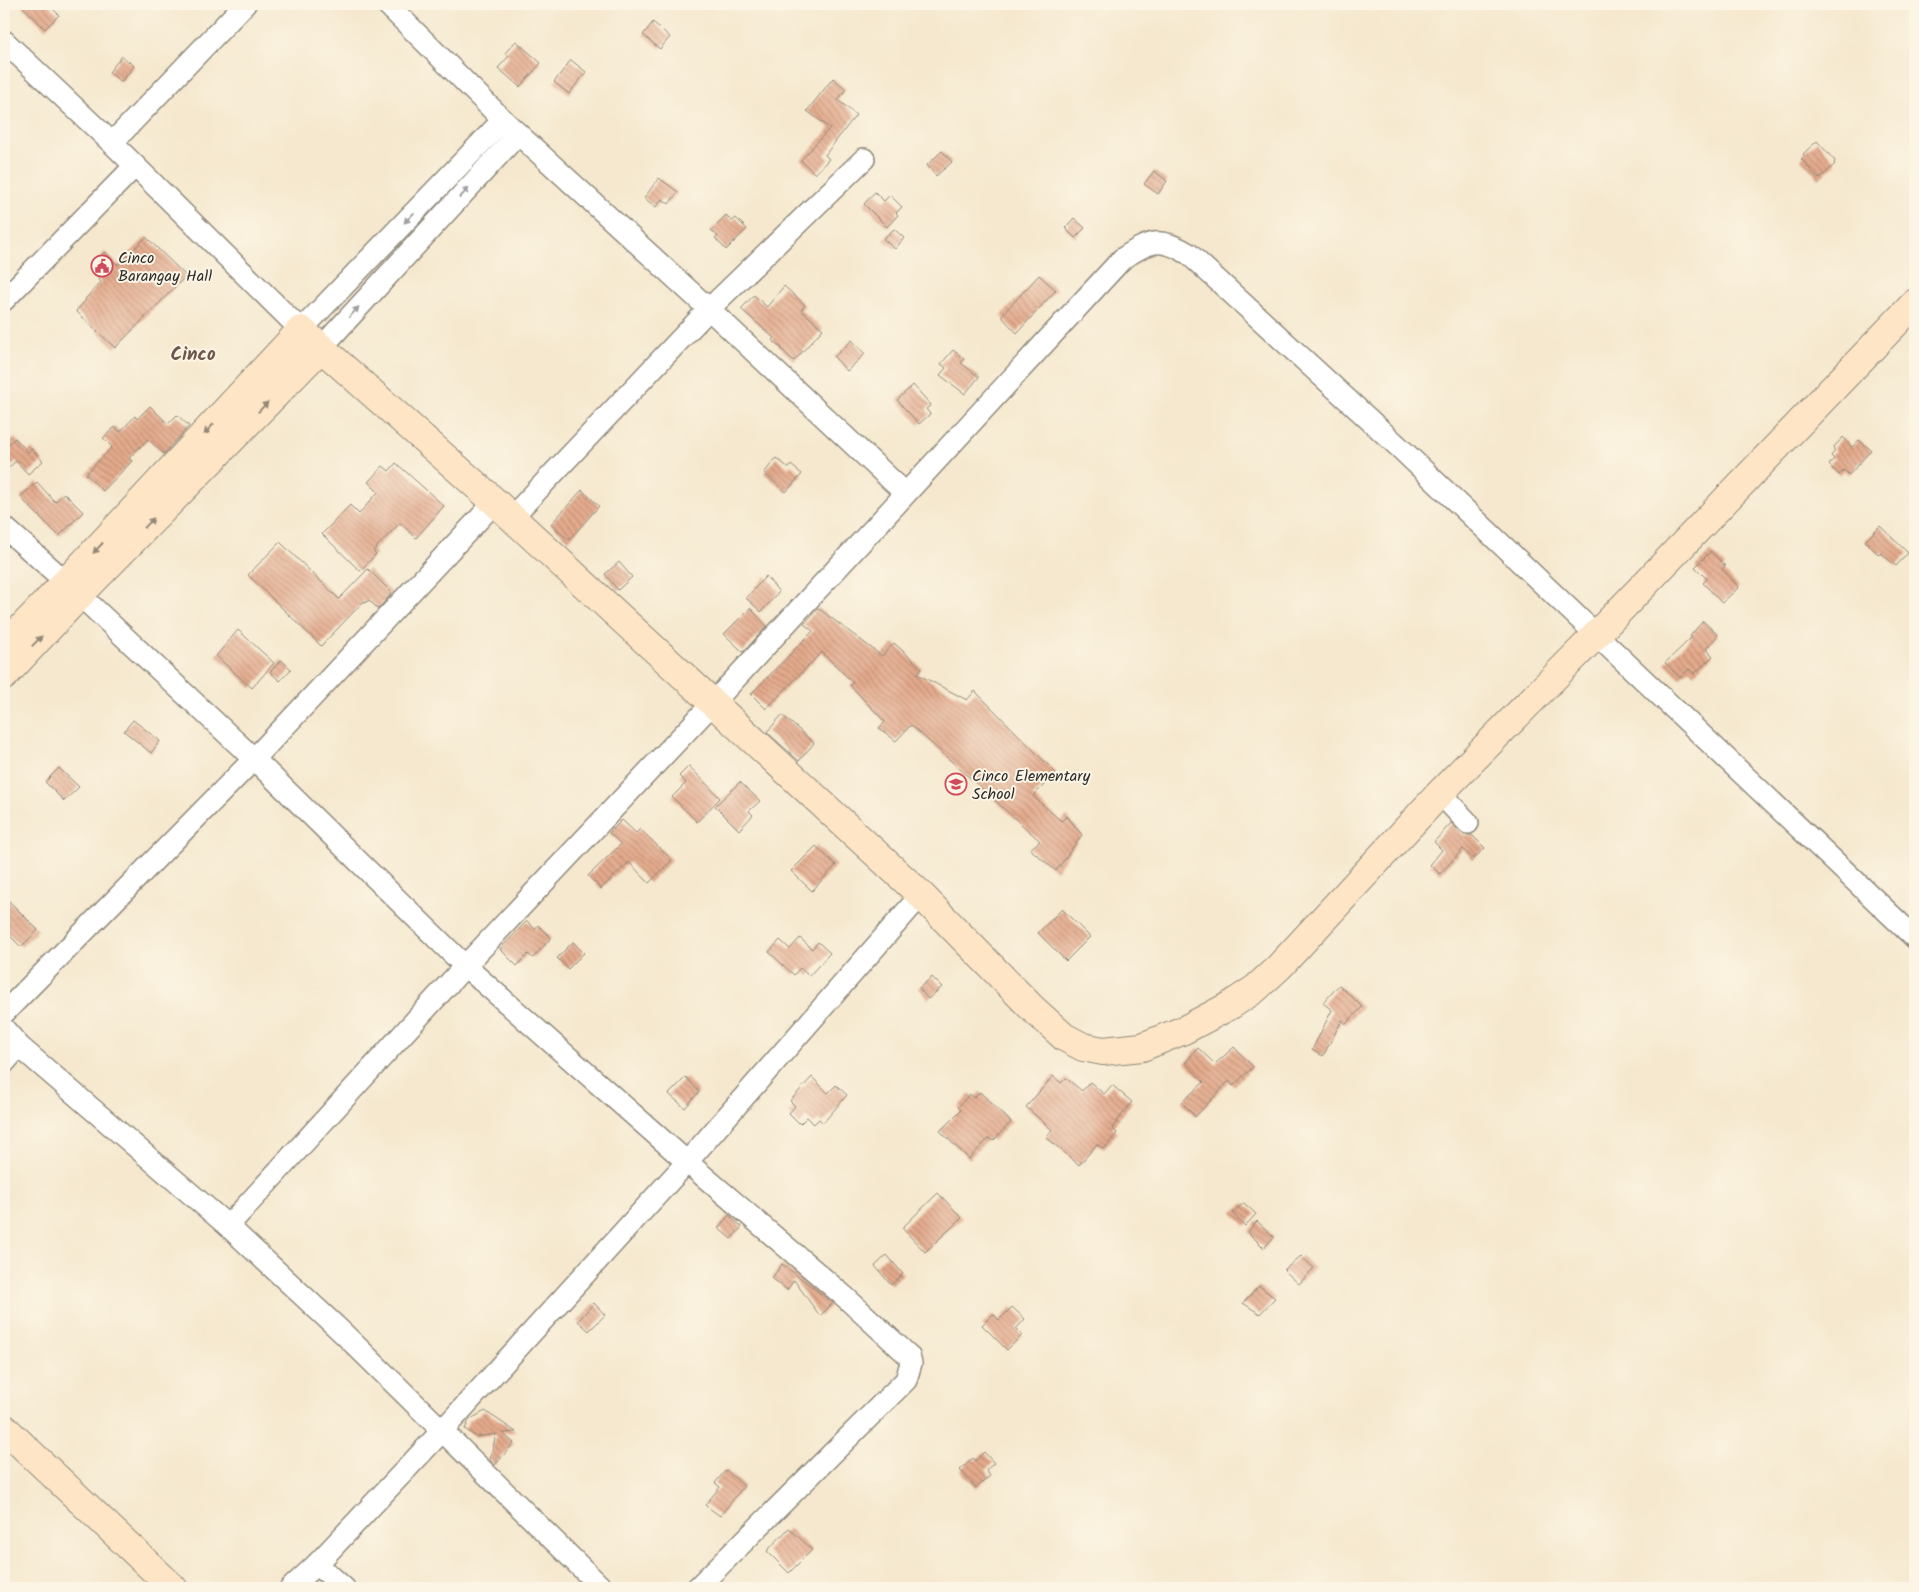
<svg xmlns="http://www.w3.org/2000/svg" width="1919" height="1592" viewBox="0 0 1919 1592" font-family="Kalam,sans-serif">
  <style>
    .building { fill: url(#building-back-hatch) }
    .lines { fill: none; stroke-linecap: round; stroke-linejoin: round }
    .street-casing { stroke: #908a7c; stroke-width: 24 }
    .secondary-casing { stroke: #908a7c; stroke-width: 30 }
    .street { stroke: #fff; stroke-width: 21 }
    .secondary { stroke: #fde5c5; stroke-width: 28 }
    .oneway { fill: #a0a0a0 }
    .oneway2 { fill: #948878 }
    .labels { text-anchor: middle; stroke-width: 4; stroke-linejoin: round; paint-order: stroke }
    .poi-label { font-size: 16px; fill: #2b2b2b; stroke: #fcf5e5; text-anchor: start }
    .quarter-label { font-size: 19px; font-weight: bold; fill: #6c584d; stroke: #fcf5e5 }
  </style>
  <defs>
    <pattern id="building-back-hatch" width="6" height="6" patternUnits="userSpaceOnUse" patternTransform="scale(1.25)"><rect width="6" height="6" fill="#e5ab8d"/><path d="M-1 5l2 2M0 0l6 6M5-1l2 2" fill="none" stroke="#ba8b73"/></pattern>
  </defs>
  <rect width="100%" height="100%" fill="#fcf5e5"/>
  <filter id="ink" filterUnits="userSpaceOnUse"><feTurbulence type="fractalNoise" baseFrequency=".02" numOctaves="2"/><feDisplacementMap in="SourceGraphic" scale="10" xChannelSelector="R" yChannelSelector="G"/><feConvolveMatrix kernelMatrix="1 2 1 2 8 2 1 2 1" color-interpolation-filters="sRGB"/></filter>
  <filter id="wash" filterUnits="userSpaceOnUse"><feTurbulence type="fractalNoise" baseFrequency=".0096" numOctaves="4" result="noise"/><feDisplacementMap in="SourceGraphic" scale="20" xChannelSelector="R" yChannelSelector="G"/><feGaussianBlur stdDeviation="1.12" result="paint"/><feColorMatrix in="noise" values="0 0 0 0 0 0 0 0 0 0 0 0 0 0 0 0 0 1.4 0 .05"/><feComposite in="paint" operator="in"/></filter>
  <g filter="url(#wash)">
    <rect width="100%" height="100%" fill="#f5e8ce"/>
    <g id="blocks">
      <g class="building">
        <path d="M20,4h28l11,11 -14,14z"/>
        <path d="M653,22l17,15 -10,12 -17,-14z"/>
        <path d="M516,41l25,22 -21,24 -22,-19 11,-12 -4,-3z"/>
        <path d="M122,56l12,10 -13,16 -12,-10z"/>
        <path d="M571,60l15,12 -17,22 -15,-12z"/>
        <path d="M833,78l13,11 -8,11 18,15 -31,40 4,4 -14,15 -14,-14 29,-32 -23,-17z"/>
        <path d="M1817,141l18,20 -1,2 1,1 -16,15 -18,-20 4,-3 -2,-2z"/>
        <path d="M942,151l10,11 -16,14 -9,-11z"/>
        <path d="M1154,171l13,10 -9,13 -14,-10z"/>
        <path d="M659,178l19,14 -9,12 -7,-5 -6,8 -12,-9z"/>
        <path d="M875,192l9,9 6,-6 12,12 -6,6 2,2 -11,12 -23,-23z"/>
        <path d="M726,215l6,6 4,-3 11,11 -21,21 -11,-12 3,-2 -7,-6z"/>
        <path d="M1074,218l11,10 -10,10 -10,-10z"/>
        <path d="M894,229l10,9 -9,11 -12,-10z"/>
        <path d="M146,237l40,39 -71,72 -39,-37 10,-11 -1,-1 16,-17 -12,-13 16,-17 13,13z"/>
        <path d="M1039,275l17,15 -39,43 -16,-17z"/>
        <path d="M784,286l21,19 -4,5 22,19 -29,32 -13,-12 1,-1 -10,-8 2,-2 -33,-29 13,-14 13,12z"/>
        <path d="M852,340l13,14 -18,17 -13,-14z"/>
        <path d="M953,350l11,9 -3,4 18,14 -14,17 -25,-19 6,-7 -5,-4z"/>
        <path d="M913,385l18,20 -5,4 4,5 -11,10 -22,-24z"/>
        <path d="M150,406l16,16 3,1 8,-8 12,11 -25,28 -16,-15 -19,19 3,3 -29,30 -17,-17 26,-27 -9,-9 12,-11 5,5 15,-16 2,3z"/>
        <path d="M1843,437l9,10 7,-7 12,10 -22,25 -5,-5 -5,5 -10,-10 5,-6 -3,-3 4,-5 -2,-3z"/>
        <path d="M15,438l13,14 4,-3 11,12 -15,13 -12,-13 -12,11v-24z"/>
        <path d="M776,458l13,10 2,-3 11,9 -16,18 -22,-19z"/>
        <path d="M396,463l48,43 -28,32 -16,-15 -27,28 3,3 -16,17 -38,-37 28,-29 9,9 19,-22 -10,-10 15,-16 6,5z"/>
        <path d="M37,482l18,20 9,-9 19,19 -24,24 -39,-39z"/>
        <path d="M582,490l17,16 -30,34 -18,-16z"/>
        <path d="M1880,526l28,27 -12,13 -15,-13 -2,2 -14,-14z"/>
        <path d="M280,542l59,57 29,-30 24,24 -14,16 -9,-9 -4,3 -1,-2 -43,45 -73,-71z"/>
        <path d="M1711,551l14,15 -3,3 17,18 -17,16 -19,-20 4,-4 -12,-12z"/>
        <path d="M619,562l13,15 -14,13 -13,-16z"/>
        <path d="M766,576l13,16 -18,20 -15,-14z"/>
        <path d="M750,608l17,18 -24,26 -19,-18z"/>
        <path d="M818,608l64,48 12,-13 28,25 -5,6 50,26 8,-9 81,82 -23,23 28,25 6,-5 15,19 -26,36 -26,-22 10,-8 -129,-116 -15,16 -17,-13 6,-6 -35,-37 3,-2 -31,-31 -56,57 -15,-15 62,-63 -9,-7z"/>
        <path d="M1703,621l15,14 -12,14 7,7 -19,18 -5,-5 -9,9 -15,-15 27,-26 -2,-1z"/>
        <path d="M238,630l36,33 -22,25 -36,-32z"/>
        <path d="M281,660l10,9 -11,12 -10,-9z"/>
        <path d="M782,715l32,28 -15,18 -32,-29z"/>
        <path d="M133,720l27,21 -9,12 -27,-22z"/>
        <path d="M689,766l31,32 -23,24 -25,-25 14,-14 -7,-7z"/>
        <path d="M59,768l20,19 -15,14 -19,-19z"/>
        <path d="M740,782l20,19 -11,10 4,4 -14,15 -24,-24z"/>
        <path d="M622,820l14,13 4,-4 32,31 -23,23 -20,-21 -28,27 -13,-13 33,-32 -12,-11z"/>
        <path d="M1451,823l13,12h8l13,13 -12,11 -10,-10 -23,25 -10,-9 12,-15 -8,-8z"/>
        <path d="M816,846l20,19 -24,26 -21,-20z"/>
        <path d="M4,896l34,34 -17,17 -17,-17z"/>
        <path d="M1062,909l28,28 -24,24 -28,-28z"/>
        <path d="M527,921l8,8 3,-4 13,13 -18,20 -5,-4 -11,12 -17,-17z"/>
        <path d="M800,938l12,11 6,-7 12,11 -21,23 -9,-8 -6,7 -25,-23 11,-12 10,9z"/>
        <path d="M573,942l11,11 -16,16 -11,-11z"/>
        <path d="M932,977l10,10 -14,12 -9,-11z"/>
        <path d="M1339,985l23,22 -16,17 -4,-4 -19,36 -11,-6 20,-40 -9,-7z"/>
        <path d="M1234,1047l19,20 -20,19 -4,-5 -34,36 -13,-15 22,-20 -19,-19 13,-15 17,16z"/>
        <path d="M1053,1076l8,7 5,-5 16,13 8,-9 14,12 8,-9 20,17 -20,26 5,5 -13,16 -7,-5 -18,21 -33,-28 6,-7 -26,-23z"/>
        <path d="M686,1077l13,15 -14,16 -16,-14z"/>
        <path d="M812,1077l16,16 8,-8 11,10 -24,28 -4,-4 -5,5 -7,-7 -7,7 -11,-11 6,-7 -5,-5z"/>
        <path d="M980,1092l31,30 -18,19 -4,-3 -20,21 -29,-28 21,-21 -3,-3 12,-13 4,4z"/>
        <path d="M938,1193l24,25 -37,34 -23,-24z"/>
        <path d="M1244,1203l12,11 -11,12 -13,-13z"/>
        <path d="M729,1215l13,12 -11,12 -13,-11z"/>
        <path d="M1257,1221l17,16 -10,11 -16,-16z"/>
        <path d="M887,1255l16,19 -12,11 -16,-19z"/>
        <path d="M1301,1256l13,12 -15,16 -15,-14z"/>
        <path d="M782,1264l51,39 -13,13 -26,-36 -7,10 -15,-12z"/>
        <path d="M1259,1286l16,12 -15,16 -17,-11z"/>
        <path d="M594,1303l11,12 -16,16 -11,-10z"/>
        <path d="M1012,1307l13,12 -9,10 6,6 -15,15 -25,-25 11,-11 6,6z"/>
        <path d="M485,1411l31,21 -14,1 12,10 -19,22 -5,-5 6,-26 -20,3 -11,-8 4,-9z"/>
        <path d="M984,1452l10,11 -8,7 4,6 -14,12 -16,-18 13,-12 2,3z"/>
        <path d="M726,1470l18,16 -24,30 -15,-11 15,-18 -5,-4z"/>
        <path d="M789,1528l23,22 -23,23 -22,-22z"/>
      </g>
    </g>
  </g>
  <g filter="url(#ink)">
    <use href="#blocks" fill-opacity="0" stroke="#908a7c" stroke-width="1"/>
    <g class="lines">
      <g class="street-casing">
        <g id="street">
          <path d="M387,4l116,116 206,189 196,184"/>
          <path d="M4,41l108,102 189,187 202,-210"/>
          <path d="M112,143l133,-139"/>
          <path d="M4,300l131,-134"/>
          <path d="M321,348l197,-214"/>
          <path d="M511,518l198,-209 155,-150"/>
          <path d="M4,527l62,55 188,177 211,207 222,196 158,135 64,59 2,7 -5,17 -209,208"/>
          <path d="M1440,793l28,30"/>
          <path d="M4,1013l250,-254 241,-257"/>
          <path d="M4,1029l15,17 209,180 116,108 258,254"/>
          <path d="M4,1063l15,-17"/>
          <path d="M228,1226l237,-260 247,-262 410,-445c27,-18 38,-23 67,-5l210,193 516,491"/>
          <path d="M317,1564l27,24"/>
          <path d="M291,1588l26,-24 125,-133 245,-269 234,-267"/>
        </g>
      </g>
      <g class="secondary-casing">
        <g id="secondary">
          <path d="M4,646l62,-64 235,-252 194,172 426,393 111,113 32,29 19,10 20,4 39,-4 42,-17 47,-25 24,-16 24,-22 161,-174 157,-159 318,-331"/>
          <path d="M4,676l87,-93 230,-235"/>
          <path d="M4,1428l169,160"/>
        </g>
      </g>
      <use href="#street" class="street"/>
      <use href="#secondary" class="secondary"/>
    </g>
    <defs><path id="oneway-solid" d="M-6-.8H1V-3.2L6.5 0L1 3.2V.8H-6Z" transform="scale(1.25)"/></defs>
    <g class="oneway">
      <use href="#oneway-solid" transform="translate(464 193) rotate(-47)"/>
      <use href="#oneway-solid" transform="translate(409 218) rotate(134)"/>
      <use href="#oneway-solid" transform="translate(354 312) rotate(-47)"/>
    </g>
    <g class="oneway2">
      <use href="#oneway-solid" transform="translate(263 407) rotate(-46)"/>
      <use href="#oneway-solid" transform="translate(209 429) rotate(133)"/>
      <use href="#oneway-solid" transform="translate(149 523) rotate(-46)"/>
      <use href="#oneway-solid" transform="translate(98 548) rotate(133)"/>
      <use href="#oneway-solid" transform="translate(37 641) rotate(-46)"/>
    </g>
  </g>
  <defs>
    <g id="civic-ring" transform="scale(1.125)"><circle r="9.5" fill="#fcf5e5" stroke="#d1495b" stroke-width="1.5"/><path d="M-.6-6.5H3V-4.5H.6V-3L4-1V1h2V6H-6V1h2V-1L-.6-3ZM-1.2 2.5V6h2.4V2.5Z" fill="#d1495b"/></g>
    <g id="school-ring" transform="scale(1.125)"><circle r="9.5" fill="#fcf5e5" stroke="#d1495b" stroke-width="1.5"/><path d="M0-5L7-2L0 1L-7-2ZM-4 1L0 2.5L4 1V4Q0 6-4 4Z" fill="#d1495b"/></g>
  </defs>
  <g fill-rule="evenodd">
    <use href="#civic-ring" x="102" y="266"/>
    <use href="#school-ring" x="956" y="784"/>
  </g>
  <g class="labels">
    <g class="poi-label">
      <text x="118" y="263">Cinco<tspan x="118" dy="18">Barangay Hall</tspan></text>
      <text x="972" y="781">Cinco Elementary<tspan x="972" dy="18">School</tspan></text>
    </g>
    <g class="quarter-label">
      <text x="193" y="360">Cinco</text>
    </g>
  </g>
  <rect width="1919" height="1592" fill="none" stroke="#fcf5e5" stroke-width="20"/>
</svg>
